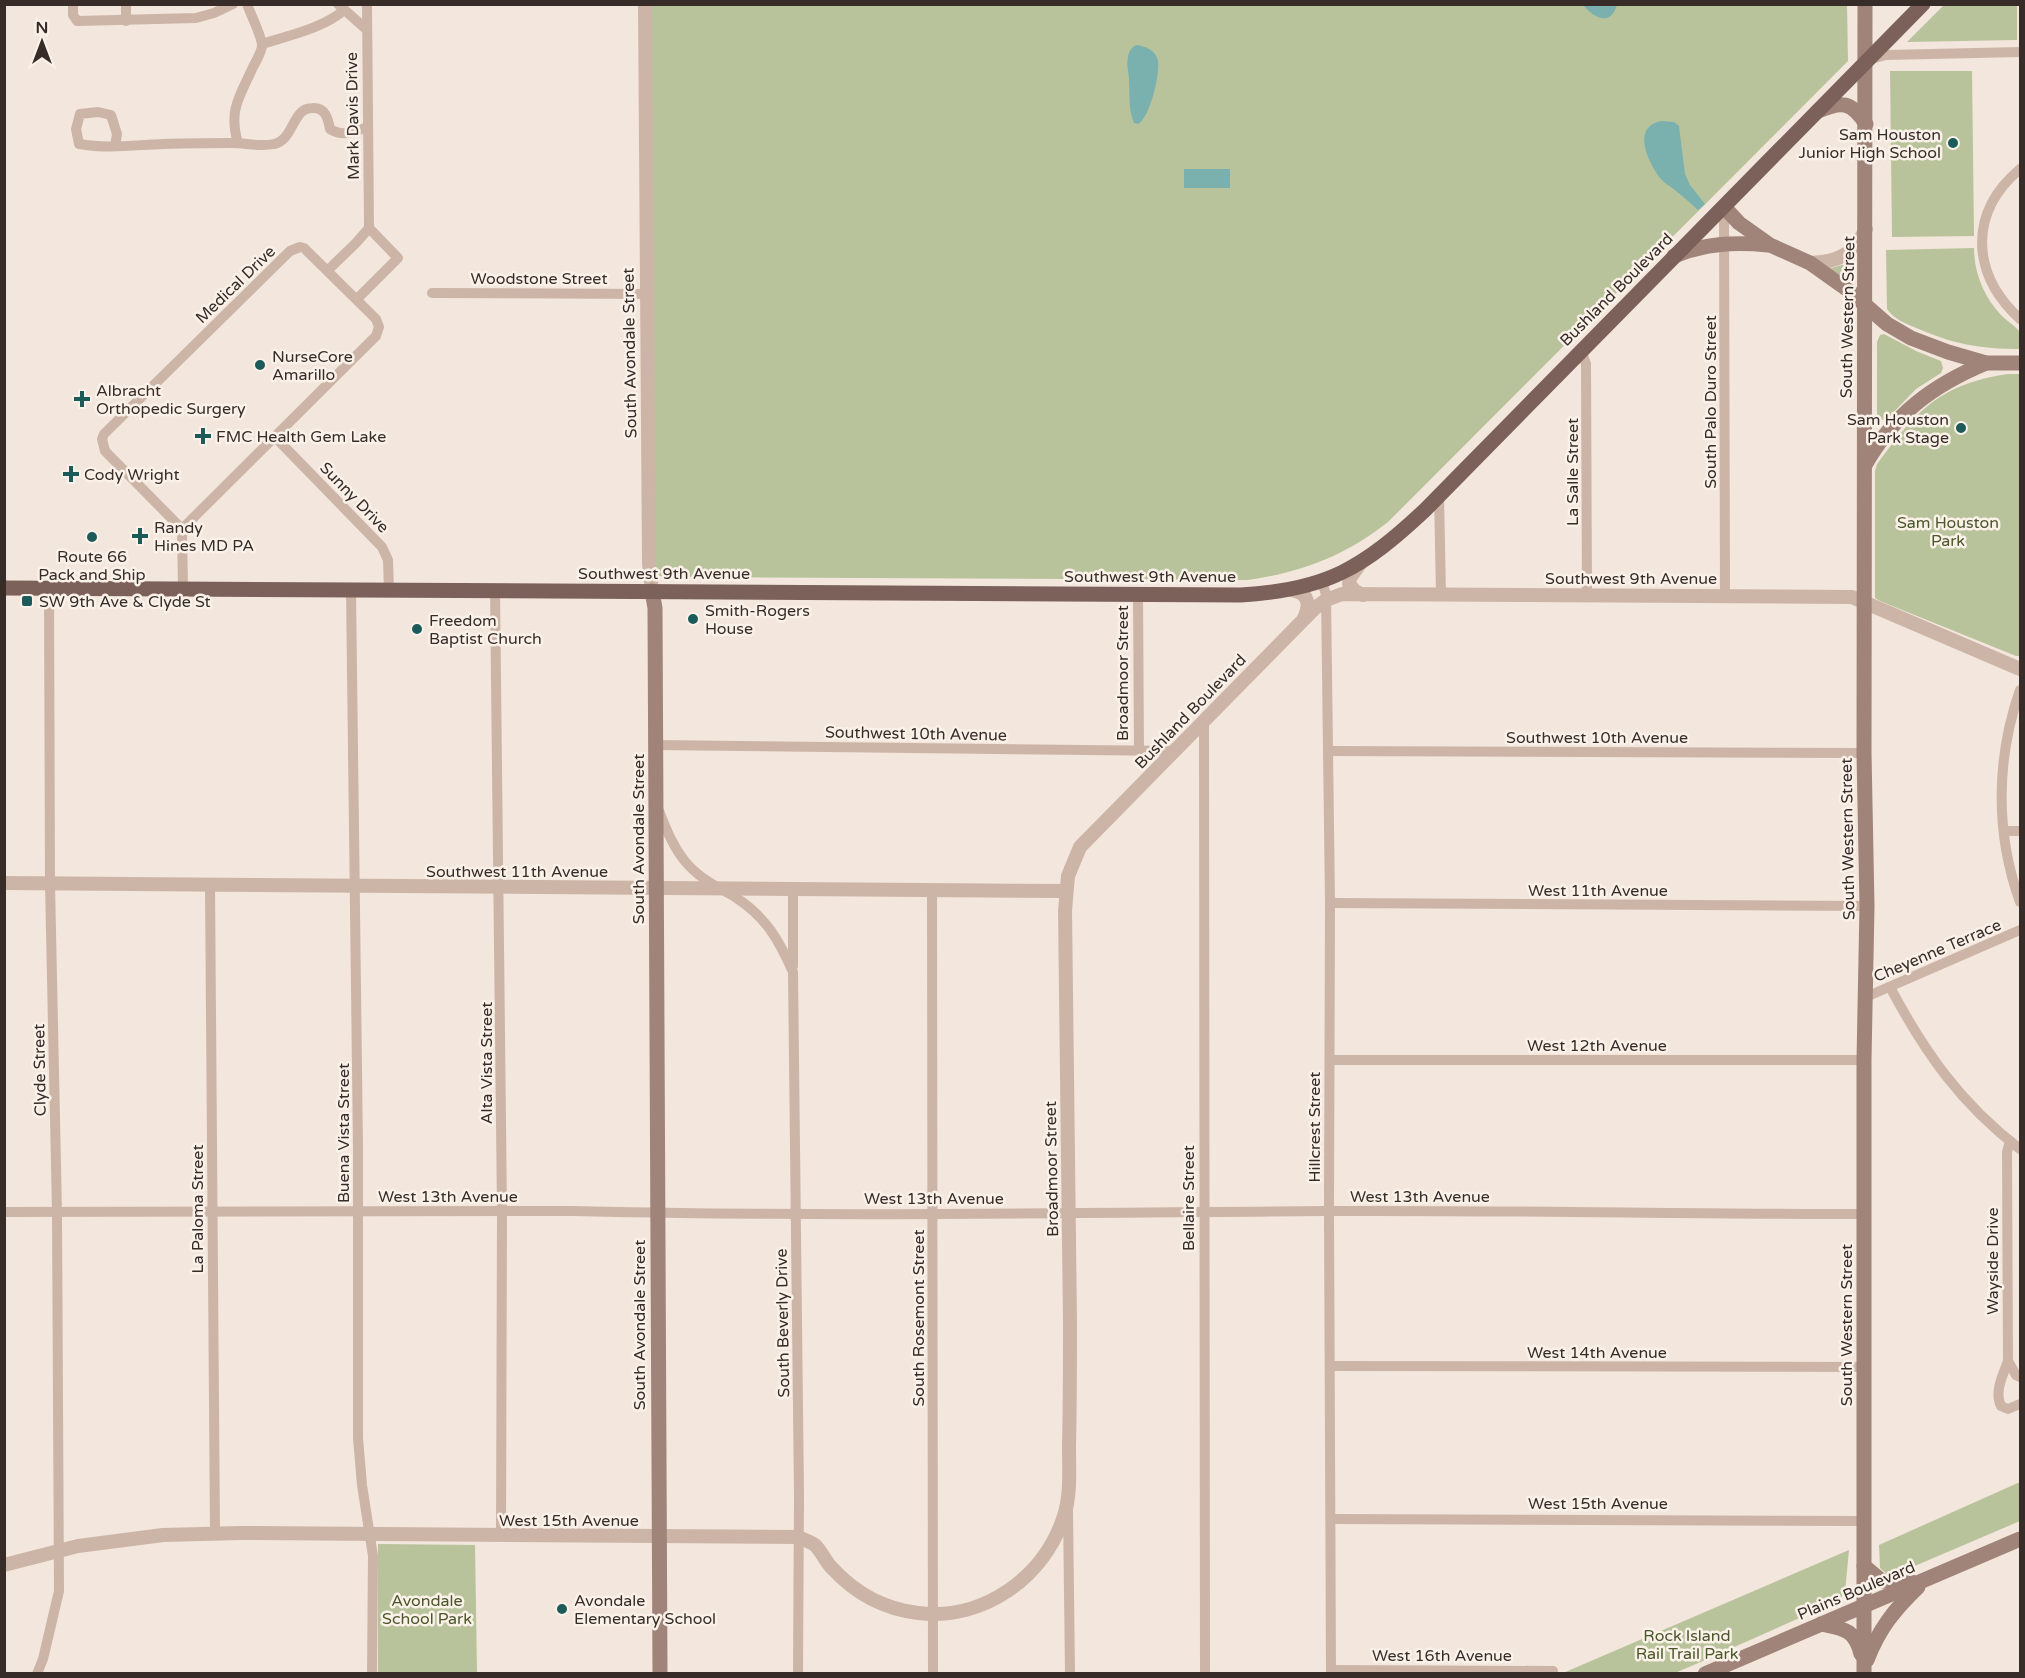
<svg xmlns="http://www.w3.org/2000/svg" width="2025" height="1678" viewBox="0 0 2025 1678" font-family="'Varela Round',sans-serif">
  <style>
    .green { fill: #b9c39b }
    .water { fill: #7ab1af }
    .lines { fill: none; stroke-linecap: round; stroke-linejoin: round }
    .minor { stroke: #ccb5a7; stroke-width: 10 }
    .tertiary { stroke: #ccb5a7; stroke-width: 14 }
    .secondary { stroke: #a08379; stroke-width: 15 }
    .primary { stroke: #7b6159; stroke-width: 15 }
    .poi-dot { fill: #1c5b5a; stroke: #faf1e9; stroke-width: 2 }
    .labels { text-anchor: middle; stroke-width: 5; stroke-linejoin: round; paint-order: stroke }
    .street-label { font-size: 16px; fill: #382c28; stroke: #faf1e9 }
    .poi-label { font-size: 16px; fill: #382c28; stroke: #faf1e9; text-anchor: start }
    .park-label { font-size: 16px; fill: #4b572b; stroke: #faf1e9 }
  </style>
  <rect width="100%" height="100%" fill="#f3e6dc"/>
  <g class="green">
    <path d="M1847,4l1,57 -460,461c-43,34 -86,50 -140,58l-586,-3 -5,-3 -2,-9 -4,-560z"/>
    <path d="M1944,5h73v35l-110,2z"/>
    <path d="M1890,71h82l2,165 -82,1z"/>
    <path d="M1974,248c0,25 10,49 27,67 6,6 13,10 18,16l1,18c-40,0 -68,-5 -106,-22 -10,-4 -21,-9 -27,-18l-1,-59z"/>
    <path d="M1849,263l1,18 -20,-12 1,-1z"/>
    <path d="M1884,334l32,17 25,10 2,7 -2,5 -25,16 -28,29 -6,2 -5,-5v-73l3,-7z"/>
    <path d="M2008,374h12v282h-4l-136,-55 -5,-3v-127l2,-7c40,-54 63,-80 131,-90z"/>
    <path d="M2020,1482v39l-124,53h-9l-7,-6 -1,-23z"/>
    <path d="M378,1544l97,1 2,128h-99z"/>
    <path d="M1849,1550l-4,42 -7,9 -142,63 -21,9h-112z"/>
  </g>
  <g class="water">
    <path d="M1583,5h34c-7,22 -23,13 -34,0z"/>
    <path d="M1136,45c9,1 20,5 22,16 2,13 -8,57 -20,63l-4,-1c-6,-15 -4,-27 -5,-42 0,-9 -3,-16 -1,-24 1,-6 3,-9 8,-12z"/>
    <path d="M1662,121l12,1 5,4 6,48 5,11 15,19 -7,6c-7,-6 -14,-13 -22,-19 -4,-4 -11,-7 -15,-12 -12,-15 -31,-53 1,-58z"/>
    <rect x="1184" y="169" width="46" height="19"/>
  </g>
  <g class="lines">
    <g class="minor">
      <path d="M73,4v11l4,6 119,-3 18,-5 19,-9"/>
      <path d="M126,4v17"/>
      <path d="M338,4l29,26"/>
      <path d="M262,44c25,-8 62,-16 82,-34"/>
      <path d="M1871,59l15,-4 134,-3"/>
      <path d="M238,143c-10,-33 2,-47 15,-76 3,-6 9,-15 9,-22 0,-8 -12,-32 -15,-41"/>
      <path d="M115,146l2,-12 -6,-19 -13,-3 -18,2 -4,15 3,15c28,5 56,1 84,0 23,-1 46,-1 69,-1 13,0 29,4 42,1 20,-4 18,-36 38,-36 13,-1 16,10 18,21 12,8 25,3 37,-2"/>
      <path d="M2020,169c-52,44 -49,105 0,150"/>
      <path d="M1724,207l1,389"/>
      <path d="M328,270l28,-27 13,-15 -2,-224"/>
      <path d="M432,293l215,1"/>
      <path d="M357,299l41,-41 -29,-30"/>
      <path d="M1581,350l5,14 1,231"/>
      <path d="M275,437l107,110 6,13 1,30"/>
      <path d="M1439,495l2,100"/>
      <path d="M182,529l-77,-78 -3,-12 2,-5 186,-183 10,-4 4,1 72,71 3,8 -3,9 -194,193 1,60"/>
      <path d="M1322,581l4,14 4,308 -1,308 2,463"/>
      <path d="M351,590l7,558v290l4,47 11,71 -1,118"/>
      <path d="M495,590l7,621 -1,325"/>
      <path d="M1138,594l1,157"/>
      <path d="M2020,690c-24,69 -25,143 0,212"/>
      <path d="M1204,723l1,951"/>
      <path d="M655,745l521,6"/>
      <path d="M1329,751l535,2"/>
      <path d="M659,811c7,17 13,34 25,49 14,18 32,26 51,37 31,20 44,43 58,75l6,523 -1,179"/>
      <path d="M2004,831h16"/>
      <path d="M210,885l5,649"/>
      <path d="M793,890v76"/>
      <path d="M932,891l1,783"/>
      <path d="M1330,903l537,3"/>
      <path d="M1890,987c35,66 71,117 130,162"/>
      <path d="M1866,997l154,-67"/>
      <path d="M1330,1060h534"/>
      <path d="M2010,1141l-3,11 1,209 8,14 4,2"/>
      <path d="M4,1212l568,-1c251,6 502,2 753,0 180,-1 360,3 539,3"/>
      <path d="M2008,1361c-5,14 -14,31 -7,45l7,3 12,-5"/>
      <path d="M1330,1366l535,1"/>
      <path d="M1068,1511l2,163"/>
      <path d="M1331,1519l533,2"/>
      <path d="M1331,1670l222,1"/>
      <path d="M37,1674l6,-15 16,-68 -2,-379 -7,-328 -1,-296"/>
    </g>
    <g class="tertiary">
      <path d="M645,4l4,559 3,28"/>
      <path d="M1810,263c29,-1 42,-8 56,-34"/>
      <path d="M1360,564l-10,14 -1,6 6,7 8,4"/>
      <path d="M1291,590c17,2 20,14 13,28"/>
      <path d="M4,883l1061,8"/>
      <path d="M4,1565l74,-19 85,-11 78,-2 557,4c5,2 13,5 17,8 7,7 10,16 17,23 23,25 52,41 86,45 65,8 126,-35 146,-97 7,-22 5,-47 5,-70 1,-41 1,-82 1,-123 -2,-138 -3,-275 -5,-412l3,-35 12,-29 235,-239 11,-8 16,-6 510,3 168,72"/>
    </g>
    <g class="secondary">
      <path d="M1818,111c24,-10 33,-10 48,13"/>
      <path d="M1724,207l15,16 31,22 40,18 38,27 39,34 24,14 37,14 38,11h34"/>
      <path d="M1674,256c32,-13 61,-14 94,-11"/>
      <path d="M1865,465c29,-51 68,-80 121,-102"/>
      <path d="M652,591l3,17 5,1066"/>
      <path d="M1864,1566l18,15 30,1"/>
      <path d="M1821,1624c23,5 34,5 40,30"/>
      <path d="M1867,1660c12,-31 27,-50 51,-73"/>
      <path d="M1705,1674l315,-135"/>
      <path d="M1864,1674v-614l3,-154 -3,-153 1,-749"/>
    </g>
    <path class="primary" d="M4,588l1237,7c86,-5 122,-27 184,-85l498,-506"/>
  </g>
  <g class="poi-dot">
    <circle cx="1953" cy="143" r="6"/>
    <circle cx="260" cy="365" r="6"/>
    <path d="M79 390h6v6h6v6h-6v6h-6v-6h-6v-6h6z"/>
    <circle cx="1961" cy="428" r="6"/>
    <path d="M200 427h6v6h6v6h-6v6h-6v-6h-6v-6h6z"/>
    <path d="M68 465h6v6h6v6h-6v6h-6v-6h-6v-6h6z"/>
    <path d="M137 527h6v6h6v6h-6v6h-6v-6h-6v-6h6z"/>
    <circle cx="92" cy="537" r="6"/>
    <rect x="21" y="595" width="12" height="12" rx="3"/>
    <circle cx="693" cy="619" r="6"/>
    <circle cx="417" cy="629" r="6"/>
    <circle cx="562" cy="1609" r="6"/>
  </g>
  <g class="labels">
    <g class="street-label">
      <text transform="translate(352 116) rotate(-91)" y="6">Mark Davis Drive</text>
      <text x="539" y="284">Woodstone Street</text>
      <text transform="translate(235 284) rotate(-44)" y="6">Medical Drive</text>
      <text transform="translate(1616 289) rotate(-45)" y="6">Bushland Boulevard</text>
      <text transform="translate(1847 317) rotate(-89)" y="6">South Western Street</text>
      <text transform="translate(629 353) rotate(-91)" y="6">South Avondale Street</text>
      <text transform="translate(1710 402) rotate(-90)" y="6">South Palo Duro Street</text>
      <text transform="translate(1572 472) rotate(-90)" y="6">La Salle Street</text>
      <text transform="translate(355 497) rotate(46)" y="6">Sunny Drive</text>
      <text x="664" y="579">Southwest 9th Avenue</text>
      <text x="1150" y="582">Southwest 9th Avenue</text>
      <text x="1631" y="584">Southwest 9th Avenue</text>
      <text transform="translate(1122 673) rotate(-90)" y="6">Broadmoor Street</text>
      <text transform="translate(1190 711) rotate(-46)" y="6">Bushland Boulevard</text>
      <text transform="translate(916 733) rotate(1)" y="6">Southwest 10th Avenue</text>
      <text x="1597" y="743">Southwest 10th Avenue</text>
      <text transform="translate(638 839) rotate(-90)" y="6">South Avondale Street</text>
      <text transform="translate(1847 839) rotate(-91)" y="6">South Western Street</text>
      <text x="517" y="877">Southwest 11th Avenue</text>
      <text x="1598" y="896">West 11th Avenue</text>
      <text transform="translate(1937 950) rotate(-23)" y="6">Cheyenne Terrace</text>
      <text x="1597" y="1051">West 12th Avenue</text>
      <text transform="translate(486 1063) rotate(-90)" y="6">Alta Vista Street</text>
      <text transform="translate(39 1070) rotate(-91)" y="6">Clyde Street</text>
      <text transform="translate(1314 1127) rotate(-90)" y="6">Hillcrest Street</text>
      <text transform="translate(343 1133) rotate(-90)" y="6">Buena Vista Street</text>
      <text transform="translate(1051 1169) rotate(-91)" y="6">Broadmoor Street</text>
      <text x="448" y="1202">West 13th Avenue</text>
      <text x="1420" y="1202">West 13th Avenue</text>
      <text x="934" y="1204">West 13th Avenue</text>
      <text transform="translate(1188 1198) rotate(-90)" y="6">Bellaire Street</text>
      <text transform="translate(197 1209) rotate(-90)" y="6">La Paloma Street</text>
      <text transform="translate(1992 1261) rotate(-90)" y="6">Wayside Drive</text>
      <text transform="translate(918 1318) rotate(-90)" y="6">South Rosemont Street</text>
      <text transform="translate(782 1323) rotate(-91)" y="6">South Beverly Drive</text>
      <text transform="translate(639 1325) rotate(-90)" y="6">South Avondale Street</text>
      <text transform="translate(1846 1325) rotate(-90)" y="6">South Western Street</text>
      <text x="1597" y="1358">West 14th Avenue</text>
      <text x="1598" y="1509">West 15th Avenue</text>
      <text x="569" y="1526">West 15th Avenue</text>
      <text transform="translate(1856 1590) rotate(-23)" y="6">Plains Boulevard</text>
      <text x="1442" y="1661">West 16th Avenue</text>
    </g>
    <g class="poi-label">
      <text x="1941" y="140" text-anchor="end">Sam Houston<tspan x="1941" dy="18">Junior High School</tspan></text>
      <text x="272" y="362">NurseCore<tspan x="272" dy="18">Amarillo</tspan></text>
      <text x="96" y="396">Albracht<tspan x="96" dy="18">Orthopedic Surgery</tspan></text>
      <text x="1949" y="425" text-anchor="end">Sam Houston<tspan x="1949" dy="18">Park Stage</tspan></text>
      <text x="216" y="442">FMC Health Gem Lake</text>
      <text x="84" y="480">Cody Wright</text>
      <text x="154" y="533">Randy<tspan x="154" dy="18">Hines MD PA</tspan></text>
      <text x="92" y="562" text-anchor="middle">Route 66<tspan x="92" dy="18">Pack and Ship</tspan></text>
      <text x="39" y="607">SW 9th Ave &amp; Clyde St</text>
      <text x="705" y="616">Smith-Rogers<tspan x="705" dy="18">House</tspan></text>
      <text x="429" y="626">Freedom<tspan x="429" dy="18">Baptist Church</tspan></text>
      <text x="574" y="1606">Avondale<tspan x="574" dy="18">Elementary School</tspan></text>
    </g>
    <g class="park-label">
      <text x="1948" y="528">Sam Houston<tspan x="1948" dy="18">Park</tspan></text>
      <text x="427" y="1606">Avondale<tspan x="427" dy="18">School Park</tspan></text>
      <text x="1687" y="1641">Rock Island<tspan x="1687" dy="18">Rail Trail Park</tspan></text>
    </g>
  </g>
  <rect width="2025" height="1678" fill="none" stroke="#382c28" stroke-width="12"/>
  <g transform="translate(42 42)" stroke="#faf1e9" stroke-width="4.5" paint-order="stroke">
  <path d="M0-4.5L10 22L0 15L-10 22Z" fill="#382c28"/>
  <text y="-9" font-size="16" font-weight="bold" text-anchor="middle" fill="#382c28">N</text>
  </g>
</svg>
